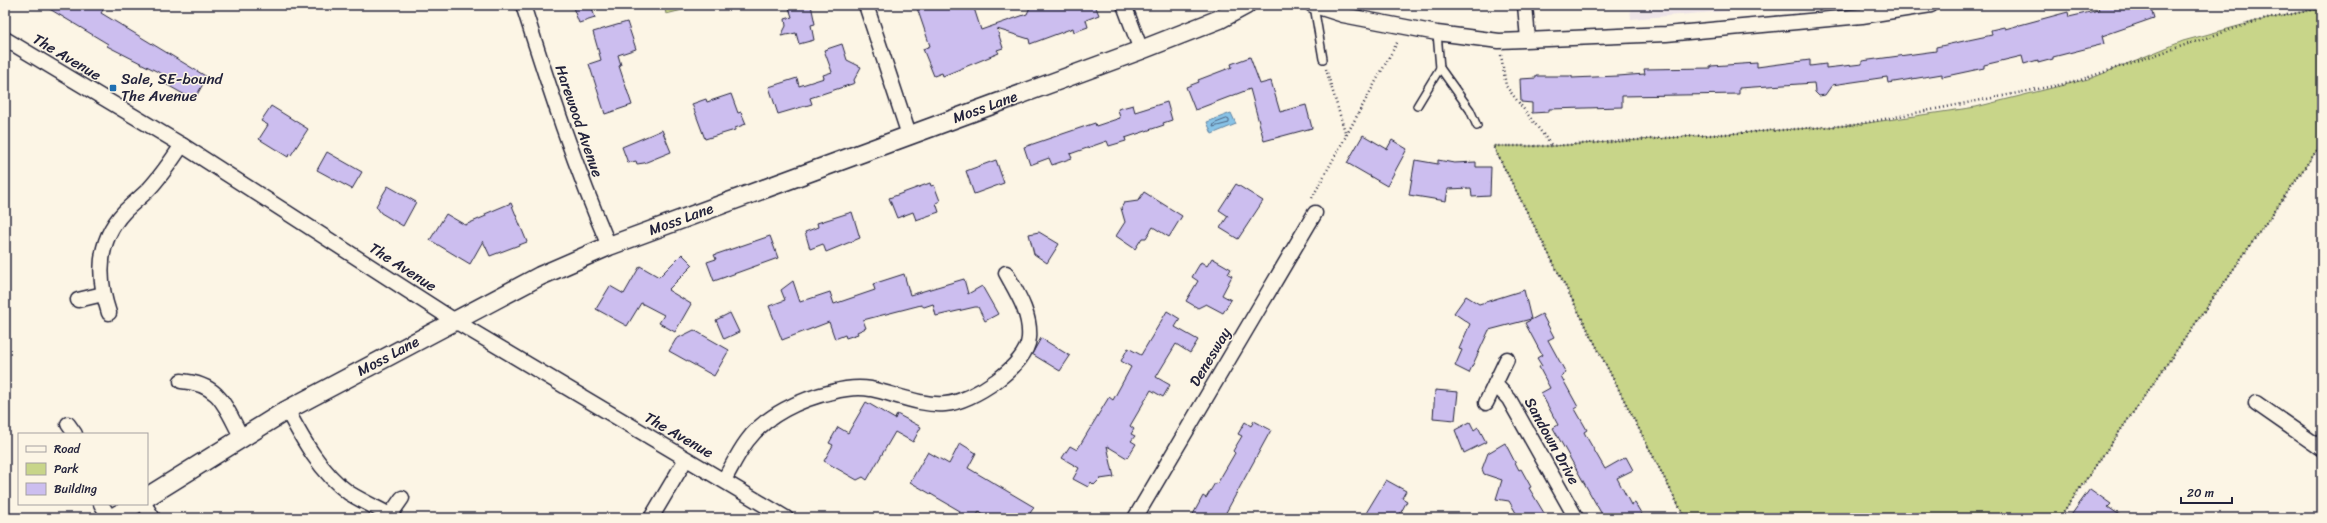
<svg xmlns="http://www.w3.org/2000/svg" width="2327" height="523" viewBox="0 0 2327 523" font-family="Sriracha,sans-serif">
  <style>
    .built { fill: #eee4e8 }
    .green { fill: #c8d589; stroke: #757c62 }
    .water { fill: #88c3e7; stroke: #5f83a2 }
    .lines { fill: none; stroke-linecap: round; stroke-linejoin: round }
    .shore { stroke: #4b6280; stroke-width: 1 }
    .building { fill: #ccbeef; stroke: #22223b }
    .service-casing { stroke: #22223b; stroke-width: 10 }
    .minor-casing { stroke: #22223b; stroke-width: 17 }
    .tertiary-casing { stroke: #22223b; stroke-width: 21 }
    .path { stroke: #22223b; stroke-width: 2.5; stroke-dasharray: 1 3; stroke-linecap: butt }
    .service { stroke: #fcf5e5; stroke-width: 7 }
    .minor { stroke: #fcf5e5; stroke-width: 14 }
    .tertiary { stroke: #fcf5e5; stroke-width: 18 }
    .poi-dot { fill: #1f6fb2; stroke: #fcf5e5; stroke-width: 1.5 }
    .labels { text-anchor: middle; stroke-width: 3; stroke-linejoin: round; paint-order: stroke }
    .street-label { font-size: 15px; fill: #22223b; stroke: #fcf5e5 }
    .poi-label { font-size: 15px; fill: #22223b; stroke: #fcf5e5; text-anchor: start }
  </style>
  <rect width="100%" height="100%" fill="#fcf5e5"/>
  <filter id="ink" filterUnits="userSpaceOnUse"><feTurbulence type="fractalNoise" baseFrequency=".025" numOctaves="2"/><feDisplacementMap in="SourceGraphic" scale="8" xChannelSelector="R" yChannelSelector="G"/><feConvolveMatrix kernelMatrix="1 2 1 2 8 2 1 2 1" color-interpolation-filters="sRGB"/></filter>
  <g filter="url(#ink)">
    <path class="built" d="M1630,5h167l-166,14z"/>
    <g class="green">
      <path d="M664,5h39l-37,9z"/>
      <path d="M2322,8v135l-263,375h-374l-192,-372h59l302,-21 122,-18 116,-29 91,-37 74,-20z"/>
    </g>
    <path class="water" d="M1231,113l5,11 -24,10 -5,-12z"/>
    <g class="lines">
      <path class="shore" d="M1227,119l2,1v3l-16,4 1,-3z"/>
    </g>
    <g class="building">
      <path d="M43,5h63l-5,8 106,64 -13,23 -32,-18 4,-6 -59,-30 1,-2z"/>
      <path d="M572,5h19l4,13 -16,5z"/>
      <path d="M788,5h23l4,19 -4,1 3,15 -15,4 -3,-11 -15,3 5,-10 -1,-7 7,-2z"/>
      <path d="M916,5h57l8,25 46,-16 4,-9h64l4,10 -13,5 2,7 -14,5 -1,-4 -43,16 -1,-5 -32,-10 6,19 -6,2 2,3 -56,23 -1,-3 -8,3 -11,-27 7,-3z"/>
      <path d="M2097,5h53l4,13 -52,18 2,8 -51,13v2l-15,4v-3l-14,4 -2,-8 -38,9v3l-42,9v-3l-54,9 -1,-6 -55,8 -7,10 -6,1 -4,-4 -1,-9 -75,5v6l-117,2v11l-73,2v3l-17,1v-10l-11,-1 -1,-23 16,-1v-2h36v2l46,-2 27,-2 -1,-5 67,-1v-2l46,-3v4l53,-7v6l16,-2v4l36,-4v-3l74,-10v-4l56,-12 -1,-5 13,-3 1,2 63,-17 1,5 30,-7z"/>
      <path d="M627,22l9,27 -18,6 3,10 -2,1 13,39 -27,9 -16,-50 12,-4 -8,-28z"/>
      <path d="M842,44l5,16 14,7 -7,13 1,3 -45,15 2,6 -34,10 -9,-27 28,-9 2,8 25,-8 -1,-3 9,-3 -8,-22z"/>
      <path d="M1250,57l10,27 11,-3 9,31 26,-7 6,23 -48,13 -14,-52 -55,21 -9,-23 13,-5 -1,-2 34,-13 -1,-3z"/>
      <path d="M731,94l7,19 3,-1 5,12 -11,4v2l-30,9 -13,-35 14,-5 1,3z"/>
      <path d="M1167,102l5,18 -9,3 1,2 -39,13 1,3 -17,5 -2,-5 -37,13 2,4 -20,7 -3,-7 -19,7 -6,-18 71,-24 1,3 24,-8 -2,-9 15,-4 2,7z"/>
      <path d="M271,106l37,23 -17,26 -2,-1 -1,3 -29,-18 9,-14 -7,-4z"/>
      <path d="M662,130l9,22 -27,11 -7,1 -1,-3 -8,2 -6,-16z"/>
      <path d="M1363,135l24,14 5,-9 15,9 -20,37 -40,-23z"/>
      <path d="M327,152l35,20 -10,17 -35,-19z"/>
      <path d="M996,160l8,23 -30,11 -8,-23z"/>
      <path d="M1415,160l23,4v-4l16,3 22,-1v5h15l-1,29 -18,1 -1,-9 -23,1 -2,12 -37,-6z"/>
      <path d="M930,183l1,3 3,-1 6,16 -4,2 3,9 -23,8 -3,-8 -16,6 -8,-20z"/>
      <path d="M1236,184l27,17 -25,38 -18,-11 8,-12 -9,-6z"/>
      <path d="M388,186l28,16 -13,24 -22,-13 -5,-7z"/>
      <path d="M1144,192l38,24 -13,21 -16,-10 -7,11h-4l-7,11 -19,-13 9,-14 -4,-14 3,-5 14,-2z"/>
      <path d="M511,203l16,39 -37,14 -7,-15 -13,23 -40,-24 16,-26 19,11 21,-9 -1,-2z"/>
      <path d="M852,212l8,26 -34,14 -3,-8 -13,5 -5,-17 13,-5 -1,-4z"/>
      <path d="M1039,232l20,12 -12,19 -13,-9 -5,-20z"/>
      <path d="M770,236l8,22 -64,23 -7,-19 9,-3 -2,-4z"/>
      <path d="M682,254l11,11 -25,25 23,14 -16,28 -16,-9 5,-8 -23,-12 -14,23 -31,-17 14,-23 14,8 16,-28 19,11z"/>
      <path d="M1212,258l19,11 -3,5 4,2 -10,19 9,5 -8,13 -17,-9 -8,4 -12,-7 12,-20 -6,-4 9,-15 6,4z"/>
      <path d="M904,274l6,21 54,-16 4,15 14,-8 16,28 -13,7 -7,-14h-3l-39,9 -3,-12 -9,3 -3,-2 -58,15 3,8 -9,4 1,2 -12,4 -1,-3 -10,4 -6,-17 -47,18 -13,-34 16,-6 -4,-10 12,-9 7,21 30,-10 4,12 41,-14 -2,-6z"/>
      <path d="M1524,290l7,29 -42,11 -20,43 -14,-7 7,-16 -3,-1 11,-25 -16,-11 12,-17 13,8z"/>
      <path d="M1167,311l13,8 -5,8 23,13 -8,13 -14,-9 -20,33 14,8 -7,12 -12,-7 -21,36 4,3 -3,5 4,2 -4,5 5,3 -9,14 -20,-12 7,31 -14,2 -6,6 -3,-3 -3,5 -15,-8 6,-11 -17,-10 8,-12 7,4 32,-53 4,3 18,-33 -10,-6 7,-13 13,7z"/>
      <path d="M730,313l9,19 -15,7 -8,-19z"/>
      <path d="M1542,314l12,23 -6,3 18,33 -5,3 17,31 -3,2 12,21 -3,2 2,4 19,33 21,-12 7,13 -16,8 14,27 4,-2 9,15h-40l-51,-90 5,-3 -17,-32 9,-5 -11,-21 3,-1 -5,-8 5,-3 -17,-32z"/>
      <path d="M694,330l35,20 -15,26 -45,-25 7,-12z"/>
      <path d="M1041,338l29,18 -10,15 -28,-17z"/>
      <path d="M1435,390l23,2 -3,28 -22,-2z"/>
      <path d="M866,402l29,17 2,-5 24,13 -8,15 -18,-10 -28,48 -4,-3 -6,3 -33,-19 9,-16 -4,-2 9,-16 10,6z"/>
      <path d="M1254,421l17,9 -48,88h-32l12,-22 3,2 9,-15 2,1 18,-31 -2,-2 9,-15 -4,-2 7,-12 6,4z"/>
      <path d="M1470,422l4,8 4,-3 8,15 -22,11 -9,-23z"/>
      <path d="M960,443l16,10 -8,15 66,39 -7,11h-38l-10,-6 -4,6h-19l4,-7 -50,-29 18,-30 21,12z"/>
      <path d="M1505,443l14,27 2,-1 10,18 -2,1 18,30h-28l-10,-17 -13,-2 6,-19 -18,-6 -2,-5 6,-16z"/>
      <path d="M1386,480l20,11 -4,7 5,3 -9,17h-35z"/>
      <path d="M2090,489l21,15 -3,3 16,11h-55z"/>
    </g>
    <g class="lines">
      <g class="service-casing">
        <g id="service">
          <path d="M1314,6l9,53"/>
          <path d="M1440,68l30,42 7,16"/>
          <path d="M1417,106l23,-38 -3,-35"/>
        </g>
      </g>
      <g class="minor-casing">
        <g id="minor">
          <path d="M523,5c26,82 52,162 86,241"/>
          <path d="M866,5l43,130"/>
          <path d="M1124,5l17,45"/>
          <path d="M1312,5l31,10 94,18 62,8 167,-7 196,-18 69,-11"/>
          <path d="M1525,5l3,34"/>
          <path d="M5,39l177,106 273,176 331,197"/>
          <path d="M78,300l25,-6"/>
          <path d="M109,313c-12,-36 -12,-72 15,-101 8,-8 17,-15 25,-23 13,-14 23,-29 33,-44"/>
          <path d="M181,381c40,3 44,26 61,57"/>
          <path d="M1495,384l14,15 67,119"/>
          <path d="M1486,403l21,-44"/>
          <path d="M2256,403l66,46"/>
          <path d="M287,410c16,30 34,63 62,83 13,8 28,15 41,22"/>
          <path d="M68,424l7,10"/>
          <path d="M724,480c7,-12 14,-27 23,-39 19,-26 54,-42 85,-49 11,-3 27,-5 39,-3 24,5 50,17 74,15 27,-2 82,-38 84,-66 2,-24 -12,-45 -23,-65"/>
          <path d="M101,504l9,14"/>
          <path d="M144,504l9,14"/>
          <path d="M388,518l14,-20"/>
          <path d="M651,518l35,-59"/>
          <path d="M1135,518l180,-305"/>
        </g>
      </g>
      <g class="tertiary-casing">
        <g id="tertiary">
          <path d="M147,497l140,-87 253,-134 69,-30 532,-196 79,-31 26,-14"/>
          <path d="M112,518l24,-14"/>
        </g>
      </g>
      <g class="path">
        <path d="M1501,55l5,31 46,60"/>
        <path d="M1326,69l20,66"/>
        <path d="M1312,198l86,-157"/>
        <path d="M1685,518l-192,-372h59l302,-21 220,-43 183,-61 65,-13"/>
        <path d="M2059,518l263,-375"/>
      </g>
      <use href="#service" class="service"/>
      <use href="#minor" class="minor"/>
      <use href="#tertiary" class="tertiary"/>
    </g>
  </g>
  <rect class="poi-dot" x="109" y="84" width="8" height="8" rx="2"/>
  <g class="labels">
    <g class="street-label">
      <text transform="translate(67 57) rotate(31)" y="5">The Avenue</text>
      <text transform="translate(985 107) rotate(-20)" y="5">Moss Lane</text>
      <text transform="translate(579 121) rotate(71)" y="5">Harewood Avenue</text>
      <text transform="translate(681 219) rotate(-20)" y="5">Moss Lane</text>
      <text transform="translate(403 267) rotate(33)" y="5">The Avenue</text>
      <text transform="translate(388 356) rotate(-28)" y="5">Moss Lane</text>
      <text transform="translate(1210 357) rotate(-59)" y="5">Denesway</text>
      <text transform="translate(679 435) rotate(30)" y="5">The Avenue</text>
      <text transform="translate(1552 441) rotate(61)" y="5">Sandown Drive</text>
    </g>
    <g class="poi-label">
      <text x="121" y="84">Sale, SE-bound<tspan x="121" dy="17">The Avenue</tspan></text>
    </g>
  </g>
  <rect width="2327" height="523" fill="none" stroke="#fcf5e5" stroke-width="20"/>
  <rect x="10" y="10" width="2307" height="503" fill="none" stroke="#22223b" stroke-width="1.5" filter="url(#ink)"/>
  <rect x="18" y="433" width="130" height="72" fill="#fcf5e5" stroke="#a5a1a1"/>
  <rect x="26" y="446" width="20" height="6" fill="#fcf5e5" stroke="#a5a1a1"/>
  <text x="54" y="453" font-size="12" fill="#22223b">Road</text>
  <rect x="26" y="463" width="20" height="12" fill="#c8d589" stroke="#a5a1a1"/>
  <text x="54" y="473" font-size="12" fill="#22223b">Park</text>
  <rect x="26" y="483" width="20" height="12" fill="#ccbeef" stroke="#a5a1a1"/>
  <text x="54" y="493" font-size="12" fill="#22223b">Building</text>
  <path d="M2181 497v6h51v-6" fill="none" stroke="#22223b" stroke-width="2"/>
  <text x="2187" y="497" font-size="12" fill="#22223b" stroke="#fcf5e5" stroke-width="3" paint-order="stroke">20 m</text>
</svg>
